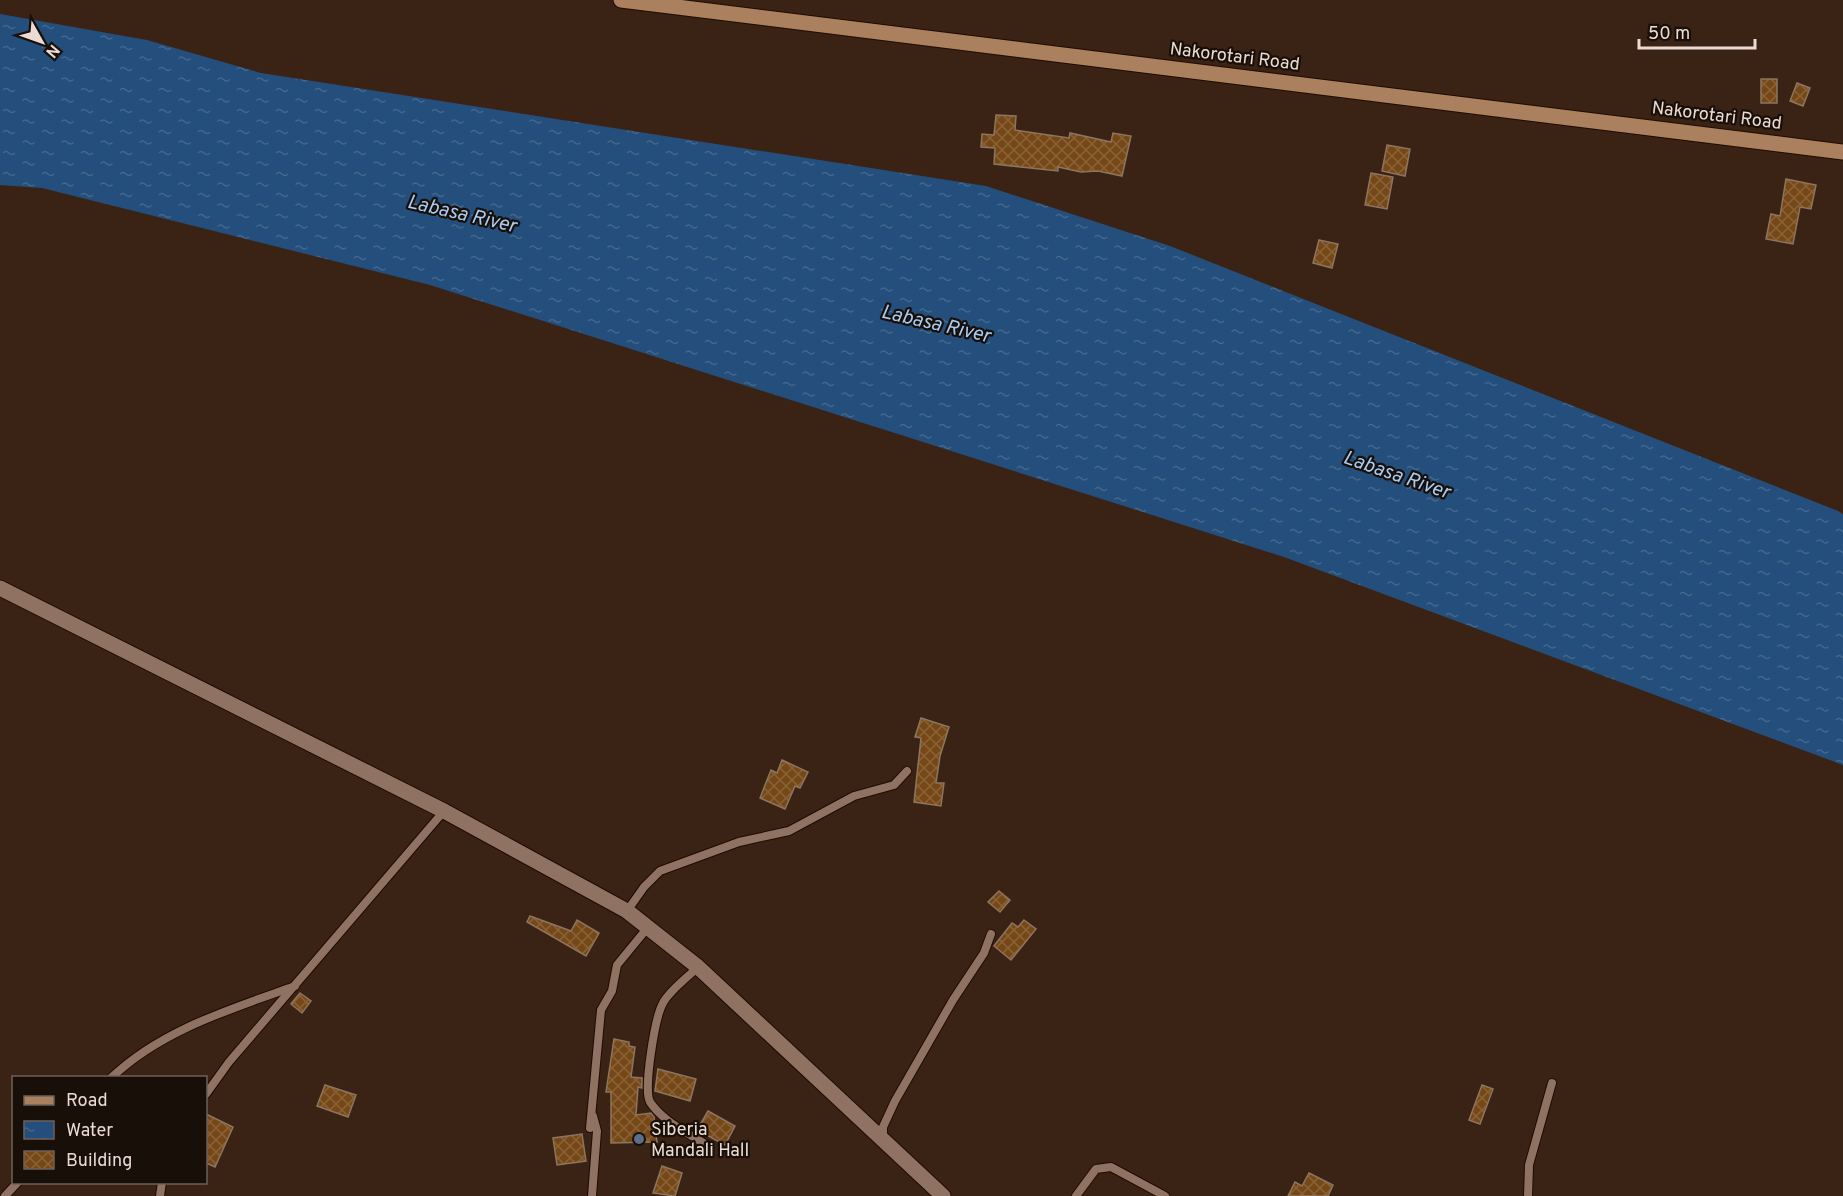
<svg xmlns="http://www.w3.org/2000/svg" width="1843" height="1196" viewBox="0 0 1843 1196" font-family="Overpass,sans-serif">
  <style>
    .water { fill: url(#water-ripples) }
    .building { fill: url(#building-cross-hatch); stroke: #8d7560; stroke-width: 1.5 }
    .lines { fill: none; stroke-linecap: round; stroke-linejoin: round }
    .lane-casing { stroke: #200b01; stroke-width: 10 }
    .street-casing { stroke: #200b01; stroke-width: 17 }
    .secondary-casing { stroke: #200b01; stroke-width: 17 }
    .lane { stroke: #8f7262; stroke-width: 8 }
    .street { stroke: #8f7262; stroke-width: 15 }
    .secondary { stroke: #aa805e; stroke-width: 15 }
    .service-dot { fill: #5c6f8a; stroke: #190f09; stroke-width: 2 }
    .labels { text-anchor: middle; stroke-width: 4.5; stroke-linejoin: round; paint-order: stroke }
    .street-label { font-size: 18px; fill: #ecdbd3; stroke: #190f09 }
    .poi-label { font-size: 18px; fill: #ecdbd3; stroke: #190f09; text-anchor: start }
    .water-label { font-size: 20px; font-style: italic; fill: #a7ccf6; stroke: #190f09 }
  </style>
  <defs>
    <pattern id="water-ripples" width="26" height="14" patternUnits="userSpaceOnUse" patternTransform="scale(1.5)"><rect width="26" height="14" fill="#244e7b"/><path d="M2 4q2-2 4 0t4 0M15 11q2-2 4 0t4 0" fill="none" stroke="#44678d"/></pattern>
    <pattern id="building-cross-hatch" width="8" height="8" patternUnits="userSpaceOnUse" patternTransform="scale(1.5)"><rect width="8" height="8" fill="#774817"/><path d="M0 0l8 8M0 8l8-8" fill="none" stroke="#8a6238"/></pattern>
  </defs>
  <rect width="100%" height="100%" fill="#3a2215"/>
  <path class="water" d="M0,14l147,26 114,33 725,113 184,60 668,265 5,3v251l-559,-208 -854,-272 -388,-97 -42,-3z"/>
  <g class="building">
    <rect x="1761" y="79" width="16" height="24"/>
    <path d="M1797,83l13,5 -7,18 -13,-5z"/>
    <path d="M996,115l20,1 -1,14 54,8 1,-5 41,9 2,-9 18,3 -9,40 -24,-5 -17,1 -23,-5v4l-64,-7 1,-16 -14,-1 1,-13 12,1z"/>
    <path d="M1387,145l23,4 -5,27 -23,-5z"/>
    <path d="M1371,173l22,4 -6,32 -22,-4z"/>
    <path d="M1786,179l30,6 -5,24 -11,-2 -7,37 -27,-5 5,-25 9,2z"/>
    <path d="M1319,240l19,4 -6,24 -19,-5z"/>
    <path d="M921,718l28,9 -9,29 -4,27h8l-3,23 -27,-4 7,-64 -6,-1z"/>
    <path d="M782,760l26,12 -8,16 -5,-2 -10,23 -25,-11 11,-28 6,3z"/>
    <path d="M999,891l11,9 -10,12 -12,-10z"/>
    <path d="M530,916l41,15 6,-11 22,13 -13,23 -59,-34z"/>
    <path d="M1024,920l12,9 -25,31 -17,-14 18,-23 6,4z"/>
    <path d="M300,993l11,8 -9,12 -11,-9z"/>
    <path d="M614,1039l15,3v4l6,1 -4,30 11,1v10l-4,-1 -2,28 15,-2 3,4 3,25 -46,1v-51h-5z"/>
    <path d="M658,1069l38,10 -6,22 -35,-10z"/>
    <path d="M325,1085l31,10 -8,22 -31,-11z"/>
    <path d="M1482,1085l11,4 -13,35 -11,-4z"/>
    <path d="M708,1111l27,15 -10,19 -28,-15z"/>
    <path d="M206,1114l27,13 -18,40 -9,-4z"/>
    <path d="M582,1134l4,27 -29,4 -4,-27z"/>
    <path d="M662,1166l20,7 -7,23 -22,-3z"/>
    <path d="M1309,1173l24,12 -5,11h-40l7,-14 7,4z"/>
  </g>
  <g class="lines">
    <g class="lane-casing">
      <g id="lane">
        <path d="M627,911l17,-24 16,-16 79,-29 50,-11 65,-35 40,-11 13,-14"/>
        <path d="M698,967c-11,11 -28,23 -35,36 -8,14 -20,87 -13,99 13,20 39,31 58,44"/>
        <path d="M111,1078c50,-48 120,-69 184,-92"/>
        <path d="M206,1094l23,-32 215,-251"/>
        <path d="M590,1128l11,-118 11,-19 5,-26 32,-39"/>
        <path d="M883,1140v-13l12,-26 58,-101 31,-47 7,-19"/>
        <path d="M5,1196l13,-14"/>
        <path d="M160,1196l2,-14"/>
        <path d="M592,1196l5,-65 -4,-15"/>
        <path d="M1076,1196l20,-27 15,-2 54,29"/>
        <path d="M1528,1196l1,-31 23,-82"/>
      </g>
    </g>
    <g class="street-casing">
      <path id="street" d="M0,588l444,223 183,100 71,56 245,229"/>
    </g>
    <g class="secondary-casing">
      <path id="secondary" d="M621,0l1222,152"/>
    </g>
    <use href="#lane" class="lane"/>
    <use href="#street" class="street"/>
    <use href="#secondary" class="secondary"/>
  </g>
  <circle class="service-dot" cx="639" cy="1139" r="6"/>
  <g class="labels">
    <g class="street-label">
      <text transform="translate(1235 56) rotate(7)" y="6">Nakorotari Road</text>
      <text transform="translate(1717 115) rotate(7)" y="6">Nakorotari Road</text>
    </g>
    <g class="poi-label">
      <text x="651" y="1135">Siberia<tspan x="651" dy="21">Mandali Hall</tspan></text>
    </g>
    <g class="water-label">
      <text transform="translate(462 213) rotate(13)" y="7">Labasa River</text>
      <text transform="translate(936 323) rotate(13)" y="7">Labasa River</text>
      <text transform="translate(1397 474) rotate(19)" y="7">Labasa River</text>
    </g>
  </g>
  <rect x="12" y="1076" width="195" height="108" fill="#190f09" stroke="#6d615a" stroke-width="1.5"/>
  <rect x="24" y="1096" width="30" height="9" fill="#aa805e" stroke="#6d615a" stroke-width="1.5"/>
  <text x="66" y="1106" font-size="18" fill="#ecdbd3">Road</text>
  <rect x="24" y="1121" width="30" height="18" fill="url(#water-ripples)" stroke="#6d615a" stroke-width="1.5"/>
  <text x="66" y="1136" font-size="18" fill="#ecdbd3">Water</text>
  <rect x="24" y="1151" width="30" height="18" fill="url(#building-cross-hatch)" stroke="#6d615a" stroke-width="1.5"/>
  <text x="66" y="1166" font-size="18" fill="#ecdbd3">Building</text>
  <g transform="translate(42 42) rotate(130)" stroke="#190f09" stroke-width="4.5" paint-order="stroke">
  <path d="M0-4.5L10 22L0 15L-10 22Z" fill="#ecdbd3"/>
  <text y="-9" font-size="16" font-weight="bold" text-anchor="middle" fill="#ecdbd3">N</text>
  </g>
  <path d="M1639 39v9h116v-9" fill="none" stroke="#ecdbd3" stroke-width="3"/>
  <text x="1648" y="39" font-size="18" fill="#ecdbd3" stroke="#190f09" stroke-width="4.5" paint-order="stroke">50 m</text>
</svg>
